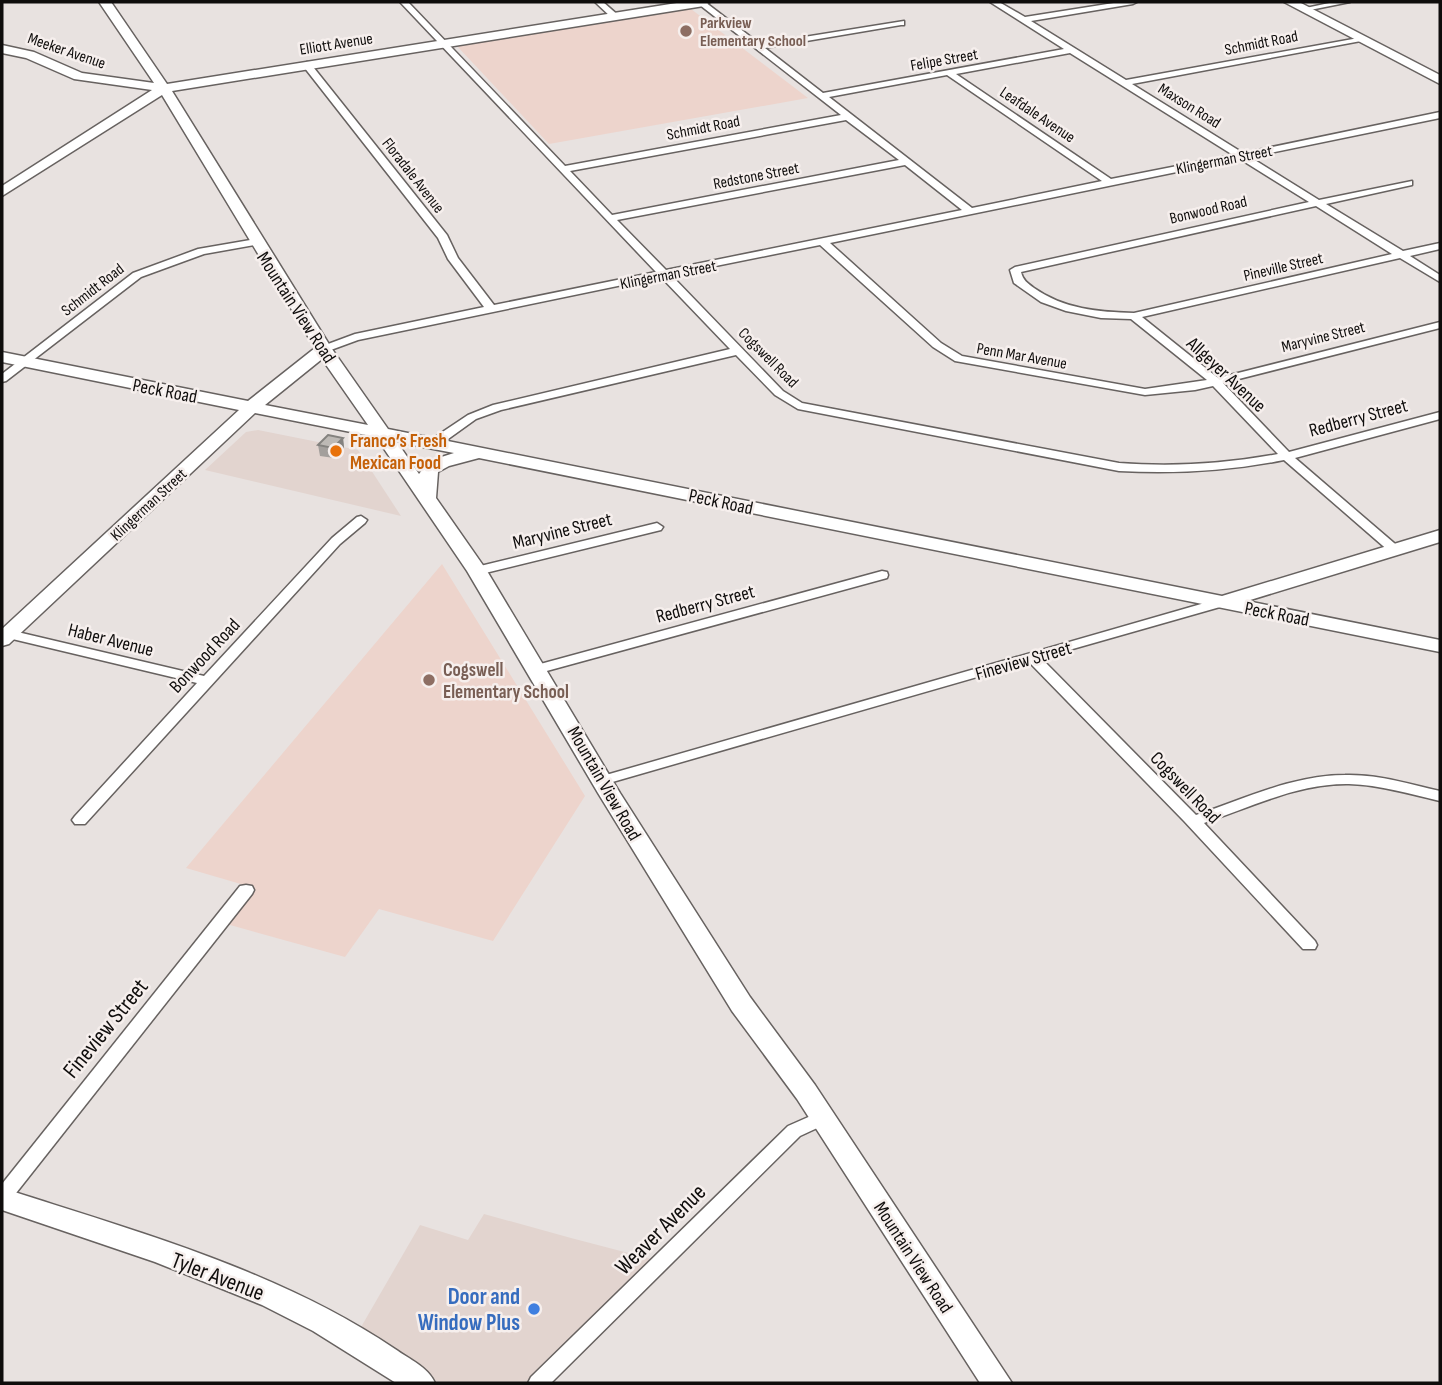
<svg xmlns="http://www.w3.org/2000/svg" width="1442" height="1385" viewBox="0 0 1442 1385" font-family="'Sofia Sans Condensed',sans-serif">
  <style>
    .built { fill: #e2d4cf }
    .education { fill: #edd4cc }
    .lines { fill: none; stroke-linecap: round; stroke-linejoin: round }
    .street-casing { stroke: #676260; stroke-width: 3 }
    .secondary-casing { stroke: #676260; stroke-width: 3 }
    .street { fill: #fff; fill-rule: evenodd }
    .secondary { fill: #fff; fill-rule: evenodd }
    .wall { fill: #a39f9c }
    .shaded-wall { fill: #84827f }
    .building { fill: #bdb9b5; stroke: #84827f; stroke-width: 2 }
    .education-dot { fill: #8d6e63; stroke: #f6efed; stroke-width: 2.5 }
    .food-dot { fill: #e8710a; stroke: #f6efed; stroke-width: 2.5 }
    .shop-dot { fill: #3f7fe0; stroke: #f6efed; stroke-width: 2.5 }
    .labels { text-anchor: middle; stroke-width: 5; stroke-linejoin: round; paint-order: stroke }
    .far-education-label { font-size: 16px; font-weight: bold; fill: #785e54; stroke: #f6efed; text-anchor: start }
    .far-street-label { font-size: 16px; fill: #0f0d0c; stroke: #f6efed }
    .street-label { font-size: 19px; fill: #0f0d0c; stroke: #f6efed }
    .food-label { font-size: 19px; font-weight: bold; fill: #c56008; stroke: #f6efed; text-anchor: start }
    .education-label { font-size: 19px; font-weight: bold; fill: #785e54; stroke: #f6efed; text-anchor: start }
    .near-street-label { font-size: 23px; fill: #0f0d0c; stroke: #f6efed }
    .near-shop-label { font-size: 23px; font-weight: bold; fill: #366cbe; stroke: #f6efed; text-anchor: end }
  </style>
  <rect width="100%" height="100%" fill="#e8e2e0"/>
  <g class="built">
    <path d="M258,430l100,20 43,66 -196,-46 41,-38z"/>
    <path d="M484,1214l87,24 88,23 -127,122h-102l-33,-26 -40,-23 63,-109 48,15z"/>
  </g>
  <g class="education">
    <path d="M691,9l117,89 -259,46 -93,-99z"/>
    <path d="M442,564l143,232 -92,145 -114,-32 -34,48 -122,-34 28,-36 -65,-19z"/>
  </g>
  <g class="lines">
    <g class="street-casing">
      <g id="street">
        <path d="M400,2h8l157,164 276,-51 -145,-113h9l55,42 144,-23v4h-3l-136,23 58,45 241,-44 -74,-47h9l26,15 95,-15h17l-4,2 -102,17 95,59 238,-43v4h-3l-229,43 111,69 197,-41v6l-190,39 69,43 93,-19v4l-86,19 77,47 37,-8v6l-30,7 30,19v7l-40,-24 -258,59 76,61 222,-56v6l-217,55 66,69 151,-40v7l-145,39 106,91 -6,4 -5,-1 -106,-92c-55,11 -109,14 -165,11l-321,-62 -23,-14 -39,-40 -235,55 -25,9 -39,28h-8v-6l39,-26 25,-10 237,-56 -69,-72 -303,63 -30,11h-8v-4l35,-13 129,-27 -36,-48 -10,-21 -134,-171 -1,-2 4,-3 3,1 137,172 11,23 36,47 162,-33zM1070,53l163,102 -122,24 -155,-105zM947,75l155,106 -130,27 -143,-111zM846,120l53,40 -287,55 -42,-44zM1240,159l69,43 -294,65 -5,3 4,13 27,19 25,9 35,7 30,1 76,61 -62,9 -183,-33 -21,-13 -111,-100zM905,165l57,45 -296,60 -49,-50zM1316,206l76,48 -258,59c-36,-1 -70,-4 -100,-25 -7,-5 -11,-8 -13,-16zM820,245l113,102 22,14 190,34 50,-5 18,-4 65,68c-54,10 -105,13 -159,9l-317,-60 -19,-12 -112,-116z"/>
        <path d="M595,2h8l16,14 -7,2z"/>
        <path d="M1334,2h16l-45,9 -4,-2z"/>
        <path d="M256,239l4,1v4l-56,10 -63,23 -135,104 -4,1v-8l131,-101 65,-24z"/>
        <path d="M361,516l6,4 -2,3 -25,21 -255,280h-10l-3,-4 3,-4 122,-133 -193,-46 -2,-3 2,-3 5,-1 195,46 128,-138 25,-21z"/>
        <path d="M657,523l6,4 -2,3 -184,45 -6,-4 1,-3z"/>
        <path d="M882,571l5,1 1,3 -1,3 -344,94h-10l-2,-3 2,-3z"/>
        <path d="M1222,598l7,4 -2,3 -186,53 155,157c48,-16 97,-40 149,-40 33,-1 64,9 95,16v10c-30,-7 -60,-16 -91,-17 -50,-1 -98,23 -145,39l111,118 2,4 -2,4h-12l-119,-128 -155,-159 -420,121 -5,2 -7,-5 2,-3z"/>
        <path d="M246,885l6,1 2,4 -2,4 -243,308 -7,2v-20l238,-298z"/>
        <path d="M822,1111l6,2 3,5 -3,5 -28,13 -249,247h-23l3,-6 257,-251z"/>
      </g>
    </g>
    <g class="secondary-casing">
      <g id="secondary">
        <path d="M99,2h12l56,82 516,-82h27l-6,4 -532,85 160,258 56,80 834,167 218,-66v12l-193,59 193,39v12l-961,-194 -30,8 -11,6 -2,26 51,73 133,222 130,204 65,88 197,298h-32l-183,-284 -65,-88 -134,-218 -131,-222 -91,-134 -121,-24 -246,231 -7,2v-17l237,-219 -237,-48v-10l246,49 67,-53 -153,-253 -160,101v-10l150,-96 -78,-11 -48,-21 -24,-5v-8l32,7 48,21 72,10zM322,359l46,66 -103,-20zM397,442l57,11 -25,8 -10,13z"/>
        <path d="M1284,2h15l141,73v9z"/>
        <path d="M2,1188c133,43 276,82 393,161 14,10 33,18 40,34h-39l-83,-52 -51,-26 -107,-43 -153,-52z"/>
      </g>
    </g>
    <use href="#street" class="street"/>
    <use href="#secondary" class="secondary"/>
  </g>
  <path class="wall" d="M343,438l1,10 -10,10 -14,-2 -2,-11z"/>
  <path class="shaded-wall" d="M343,438l1,10 -10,10 -1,-10z"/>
  <path class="building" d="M328,435l15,3 -10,10 -15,-3z"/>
  <g class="education-dot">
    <circle cx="686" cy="31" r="7"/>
    <circle cx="429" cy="680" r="7"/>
  </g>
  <circle class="food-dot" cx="336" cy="451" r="7"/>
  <circle class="shop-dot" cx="534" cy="1309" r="7"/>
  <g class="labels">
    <g class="far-education-label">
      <text x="700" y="28">Parkview<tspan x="700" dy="18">Elementary School</tspan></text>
    </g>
    <g class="far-street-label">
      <text transform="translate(1261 42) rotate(-11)" y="6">Schmidt Road</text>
      <text transform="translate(336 43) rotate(-9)" y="6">Elliott Avenue</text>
      <text transform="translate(67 50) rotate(19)" y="6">Meeker Avenue</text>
      <text transform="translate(944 59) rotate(-10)" y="6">Felipe Street</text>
      <text transform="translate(1190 105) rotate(32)" y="6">Maxson Road</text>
      <text transform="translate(1038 114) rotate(34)" y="6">Leafdale Avenue</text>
      <text transform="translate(703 127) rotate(-11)" y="6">Schmidt Road</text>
      <text transform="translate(1224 159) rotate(-11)" y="6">Klingerman Street</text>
      <text transform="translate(414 175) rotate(52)" y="6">Floradale Avenue</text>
      <text transform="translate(756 175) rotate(-11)" y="6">Redstone Street</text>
      <text transform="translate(1208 209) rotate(-13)" y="6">Bonwood Road</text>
      <text transform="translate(1283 266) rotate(-13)" y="6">Pineville Street</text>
      <text transform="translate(668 274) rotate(-11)" y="6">Klingerman Street</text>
      <text transform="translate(92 289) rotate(-38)" y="6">Schmidt Road</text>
      <text transform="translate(1323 336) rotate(-14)" y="6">Maryvine Street</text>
      <text transform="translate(1022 355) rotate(10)" y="6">Penn Mar Avenue</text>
      <text transform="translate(769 357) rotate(45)" y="6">Cogswell Road</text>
      <text transform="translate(148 504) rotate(-43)" y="6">Klingerman Street</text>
    </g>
    <g class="street-label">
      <text transform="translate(297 307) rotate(57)" y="7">Mountain View Road</text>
      <text transform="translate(1227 374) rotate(43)" y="7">Allgeyer Avenue</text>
      <text transform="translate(165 390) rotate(11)" y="7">Peck Road</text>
      <text transform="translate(1358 417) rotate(-15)" y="7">Redberry Street</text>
      <text transform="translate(721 501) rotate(12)" y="7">Peck Road</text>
      <text transform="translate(562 530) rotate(-14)" y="7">Maryvine Street</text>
      <text transform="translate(705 603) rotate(-15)" y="7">Redberry Street</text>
      <text transform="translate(1277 613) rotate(11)" y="7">Peck Road</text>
      <text transform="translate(111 639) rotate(14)" y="7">Haber Avenue</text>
      <text transform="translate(204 655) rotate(-47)" y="7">Bonwood Road</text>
      <text transform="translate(1023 660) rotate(-16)" y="7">Fineview Street</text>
      <text transform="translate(605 783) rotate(60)" y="7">Mountain View Road</text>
      <text transform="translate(1186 787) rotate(46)" y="7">Cogswell Road</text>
      <text transform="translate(914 1257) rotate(57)" y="7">Mountain View Road</text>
    </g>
    <g class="food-label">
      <text x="350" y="447">Franco’s Fresh<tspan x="350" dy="22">Mexican Food</tspan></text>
    </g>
    <g class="education-label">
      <text x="443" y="676">Cogswell<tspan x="443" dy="22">Elementary School</tspan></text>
    </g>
    <g class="near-street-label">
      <text transform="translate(105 1028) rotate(-51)" y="8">Fineview Street</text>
      <text transform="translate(660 1229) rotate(-45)" y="8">Weaver Avenue</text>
      <text transform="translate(218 1276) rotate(21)" y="8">Tyler Avenue</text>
    </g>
    <g class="near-shop-label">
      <text x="520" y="1304">Door and<tspan x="520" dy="26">Window Plus</tspan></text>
    </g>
  </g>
  <rect width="1442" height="1385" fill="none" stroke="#0f0d0c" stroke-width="7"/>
</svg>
